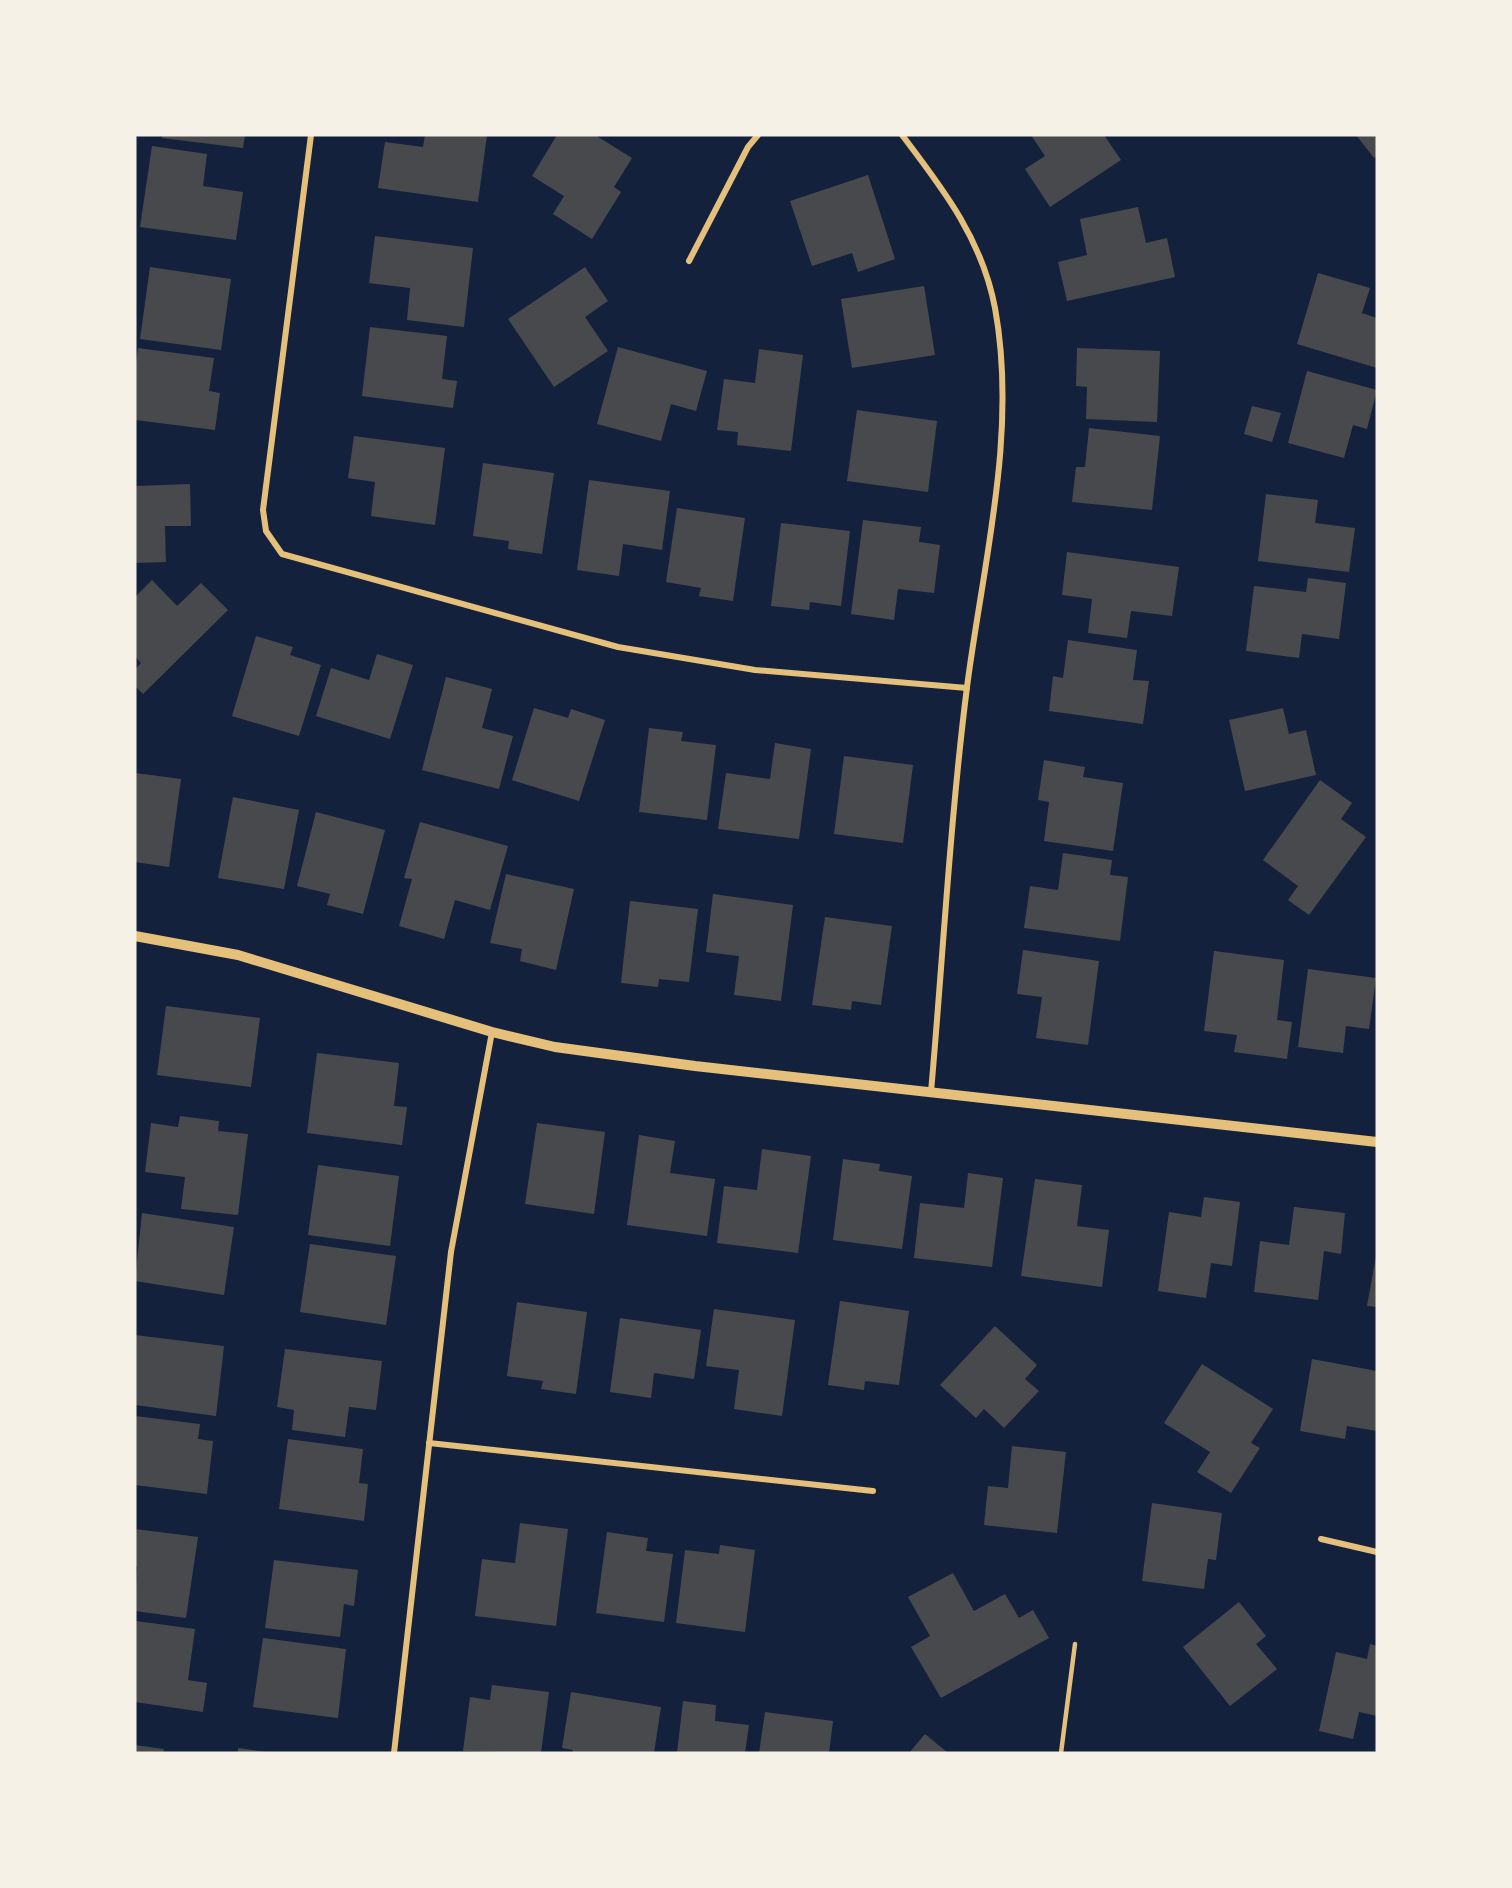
<svg xmlns="http://www.w3.org/2000/svg" width="1512" height="1888" viewBox="0 0 1512 1888" font-family="Barlow,sans-serif">
  <style>
    .building { fill: #48494c }
    .lines { fill: none; stroke-linecap: round; stroke-linejoin: round }
    .service { stroke: #e5c07b; stroke-width: 4.5 }
    .minor { stroke: #e5c07b; stroke-width: 6 }
    .tertiary { stroke: #e5c07b; stroke-width: 10 }
  </style>
  <rect width="100%" height="100%" fill="#14213d"/>
  <g class="building">
    <path d="M163,135h82l-2,13 -81,-10z"/>
    <path d="M425,135h62l-9,67 -100,-14 7,-46 38,5z"/>
    <path d="M557,135h38l37,23 -18,29 7,5 -29,47 -39,-25 11,-18 -32,-20z"/>
    <path d="M1031,135h73l17,25 -71,47 -25,-38 20,-13z"/>
    <path d="M1356,135h21v21l-3,2z"/>
    <path d="M152,146l55,8 -4,32 40,6 -7,48 -96,-13z"/>
    <path d="M868,175l27,84 -37,13 -6,-19 -40,13 -22,-65z"/>
    <path d="M1138,207l8,36 21,-5 8,39 -108,24 -9,-39 29,-7 -7,-36z"/>
    <path d="M375,236l98,12 -9,79 -57,-7 3,-32 -41,-5z"/>
    <path d="M150,267l81,12 -10,71 -81,-11z"/>
    <path d="M585,267l23,34 -23,16 23,34 -54,36 -46,-68z"/>
    <path d="M1318,273l52,15 -8,25 15,5v50l-80,-24z"/>
    <path d="M924,286l11,69 -83,13 -11,-69z"/>
    <path d="M370,327l77,9 -5,43 15,2 -4,27 -91,-12z"/>
    <path d="M618,347l89,24 -11,40 -25,-7 -10,37 -64,-17z"/>
    <path d="M138,348l76,10 -5,33 11,2 -5,37 -80,-10v-49z"/>
    <path d="M1077,348l83,3 -3,71 -71,-3 1,-32 -11,-1z"/>
    <path d="M759,349l44,6 -12,96 -54,-6 1,-13 -21,-2 7,-51 31,4z"/>
    <path d="M1307,371l70,19 -10,39 -14,-4 -9,33 -56,-15z"/>
    <path d="M1252,406l29,7 -9,29 -28,-8z"/>
    <path d="M857,410l80,11 -9,71 -81,-11z"/>
    <path d="M1089,428l71,8 -8,74 -80,-8 4,-35h9z"/>
    <path d="M354,436l91,12 -10,77 -64,-9 4,-34 -27,-4z"/>
    <path d="M483,463l71,10 -12,81 -34,-5 1,-8 -36,-5z"/>
    <path d="M589,480l81,11 -8,59 -39,-6 -4,32 -42,-6z"/>
    <path d="M190,484l1,42h-26l1,36 -31,1v-77z"/>
    <path d="M1266,494l52,6 -3,23 40,5 -6,44 -91,-11z"/>
    <path d="M677,508l68,10 -12,83 -34,-5 2,-8 -35,-6z"/>
    <path d="M863,520l58,7 -2,15 21,3 -6,48 -36,-4 -4,31 -43,-6z"/>
    <path d="M781,523l69,8 -9,75 -31,-4 -1,8 -38,-4z"/>
    <path d="M1067,552l112,15 -7,49 -41,-5 -4,27 -39,-5 4,-34 -30,-4z"/>
    <path d="M1308,578l38,5 -7,56 -37,-5 -3,24 -53,-7 8,-65 52,6z"/>
    <path d="M152,580l25,26 24,-23 27,27 -85,84 -8,-8v-17l6,-6 -6,-7v-59z"/>
    <path d="M256,636l37,11 -3,8 31,10 -22,71 -67,-20z"/>
    <path d="M1068,640l69,10 -4,30 16,1 -6,43 -94,-13 4,-35 10,2z"/>
    <path d="M377,654l36,11 -23,74 -74,-23 15,-48 38,12z"/>
    <path d="M446,677l46,12 -10,39 31,8 -14,53 -77,-19z"/>
    <path d="M534,708l34,10 3,-9 34,11 -26,81 -67,-21z"/>
    <path d="M1283,708l6,26 17,-4 10,45 -71,16 -16,-71z"/>
    <path d="M649,728l34,4 -2,9 35,4 -9,75 -68,-8z"/>
    <path d="M775,743l36,6 -12,90 -81,-10 8,-56 44,6z"/>
    <path d="M844,756l69,9 -10,78 -69,-9z"/>
    <path d="M1044,760l41,7 -2,10 40,6 -10,68 -69,-10 5,-39 -11,-2z"/>
    <path d="M135,773l46,6 -12,88 -34,-5z"/>
    <path d="M1320,780l32,23 -11,16 25,18 -57,78 -21,-15 10,-14 -35,-26z"/>
    <path d="M233,797l66,13 -15,79 -66,-11z"/>
    <path d="M316,812l69,18 -22,84 -36,-9 3,-11 -33,-8z"/>
    <path d="M420,822l88,24 -18,64 -35,-10 -11,39 -45,-13 13,-47 -8,-1z"/>
    <path d="M1063,853l49,7 -2,15 18,2 -8,64 -96,-13 6,-42 28,4z"/>
    <path d="M506,874l68,15 -18,81 -36,-9 2,-12 -32,-6z"/>
    <path d="M713,894l80,11 -12,96 -47,-6 5,-39 -33,-4z"/>
    <path d="M630,901l68,8 -9,73 -30,-3 -1,8 -37,-4z"/>
    <path d="M825,917l67,9 -11,79 -29,-4 -1,9 -39,-5z"/>
    <path d="M1023,950l76,11 -11,84 -52,-7 6,-41 -25,-3z"/>
    <path d="M1214,951l70,9 -7,60 15,2 -5,37 -53,-7 3,-17 -33,-4z"/>
    <path d="M1308,969l68,9 -7,51 -23,-3 -3,27 -45,-6z"/>
    <path d="M166,1006l94,12 -9,69 -94,-12z"/>
    <path d="M317,1053l82,10 -5,43 13,1 -5,38 -95,-12z"/>
    <path d="M180,1116l39,5 -1,10 30,3 -10,81 -57,-6 4,-32 -40,-5 6,-49 27,4z"/>
    <path d="M537,1123l68,9 -11,82 -69,-10z"/>
    <path d="M639,1135l36,6 -5,32 45,6 -8,57 -80,-11z"/>
    <path d="M762,1149l49,7 -13,97 -81,-10 7,-57 33,4z"/>
    <path d="M843,1159l37,5 -1,7 33,5 -10,73 -69,-9z"/>
    <path d="M318,1165l81,11 -9,70 -82,-11z"/>
    <path d="M968,1173l35,5 -11,89 -78,-9 6,-55 44,5z"/>
    <path d="M1035,1179l47,6 -5,41 32,4 -7,57 -81,-11z"/>
    <path d="M1204,1197l36,5 -8,64 -21,-3 -5,35 -48,-7 11,-79 32,5z"/>
    <path d="M1294,1207l51,6 -4,41 -17,-3 -6,49 -64,-8 6,-51 29,4z"/>
    <path d="M142,1213l92,14 -10,68 -89,-14z"/>
    <path d="M310,1244l86,12 -10,69 -86,-13z"/>
    <path d="M1376,1256h1v51l-10,-1z"/>
    <path d="M840,1301l69,10 -10,74 -34,-4 -1,9 -36,-5z"/>
    <path d="M517,1302l70,10 -11,82 -35,-5 2,-8 -36,-5z"/>
    <path d="M714,1309l81,11 -13,96 -48,-7 5,-39 -33,-4z"/>
    <path d="M620,1318l81,12 -7,49 -40,-6 -3,25 -41,-6z"/>
    <path d="M995,1326l42,39 -12,14 14,12 -35,37 -20,-19 -8,9 -36,-33z"/>
    <path d="M135,1335l89,11 -8,70 -81,-11z"/>
    <path d="M285,1349l97,12 -6,49 -27,-3 -4,30 -53,-7 2,-20 -17,-3z"/>
    <path d="M1312,1359l65,12v60l-30,-5 -2,13 -45,-8z"/>
    <path d="M1202,1364l71,45 -22,34 9,5 -29,45 -34,-21 13,-20 -46,-29z"/>
    <path d="M135,1416l65,8 -2,15 15,2 -6,53 -72,-9z"/>
    <path d="M288,1439l75,10 -4,34 9,1 -4,37 -85,-12z"/>
    <path d="M1012,1446l54,6 -9,81 -73,-8 4,-39 20,2z"/>
    <path d="M1152,1503l70,10 -6,47 -8,-1 -4,30 -62,-8z"/>
    <path d="M520,1523l48,6 -12,97 -81,-10 7,-57 33,4z"/>
    <path d="M135,1529l63,8 -12,81 -51,-7 2,-44h-2z"/>
    <path d="M607,1532l41,6 -2,13 27,3 -9,68 -68,-9z"/>
    <path d="M720,1545l35,5 -10,82 -69,-9 9,-73 34,4z"/>
    <path d="M274,1560l84,10 -4,36 -10,-2 -4,33 -75,-9z"/>
    <path d="M953,1573l21,38 31,-17 14,24 14,-8 16,28 -108,60 -30,-51 19,-11 -22,-39z"/>
    <path d="M1239,1602l27,34 -10,8 21,25 -47,37 -47,-59z"/>
    <path d="M136,1621l59,8 -7,51 19,3 -4,29 -68,-10z"/>
    <path d="M263,1638l83,11 -8,69 -85,-11z"/>
    <path d="M1370,1644l7,2v70l-18,-4 -6,27 -34,-8 17,-79 31,7z"/>
    <path d="M492,1685l57,7 -8,61 -78,-2 7,-54 20,3z"/>
    <path d="M571,1692l90,15 -7,46h-82l1,-3 -11,-2z"/>
    <path d="M683,1701l33,4 -1,16 34,4 -4,28h-68z"/>
    <path d="M765,1712l68,9 -4,32h-70z"/>
    <path d="M925,1734l23,19h-39z"/>
    <path d="M135,1745l29,4 -1,4h-28z"/>
    <path d="M238,1748l28,4v1h-28z"/>
  </g>
  <g class="lines">
    <path class="service" d="M1061,1753l14,-109"/>
    <g class="minor">
      <path d="M311,135l-48,375 3,21 16,23 336,93 137,23 212,18"/>
      <path d="M902,135c41,54 80,104 93,173 23,125 -12,255 -28,379 -17,134 -24,270 -36,405"/>
      <path d="M689,261l59,-114 10,-12"/>
      <path d="M429,1443l444,48"/>
      <path d="M1321,1539l56,13"/>
      <path d="M394,1753l57,-501 41,-220"/>
    </g>
    <path class="tertiary" d="M135,936l103,19 254,77 63,15 140,19 682,76"/>
  </g>
  <rect width="1512" height="1888" fill="none" stroke="#f6f1e7" stroke-width="273"/>
</svg>
